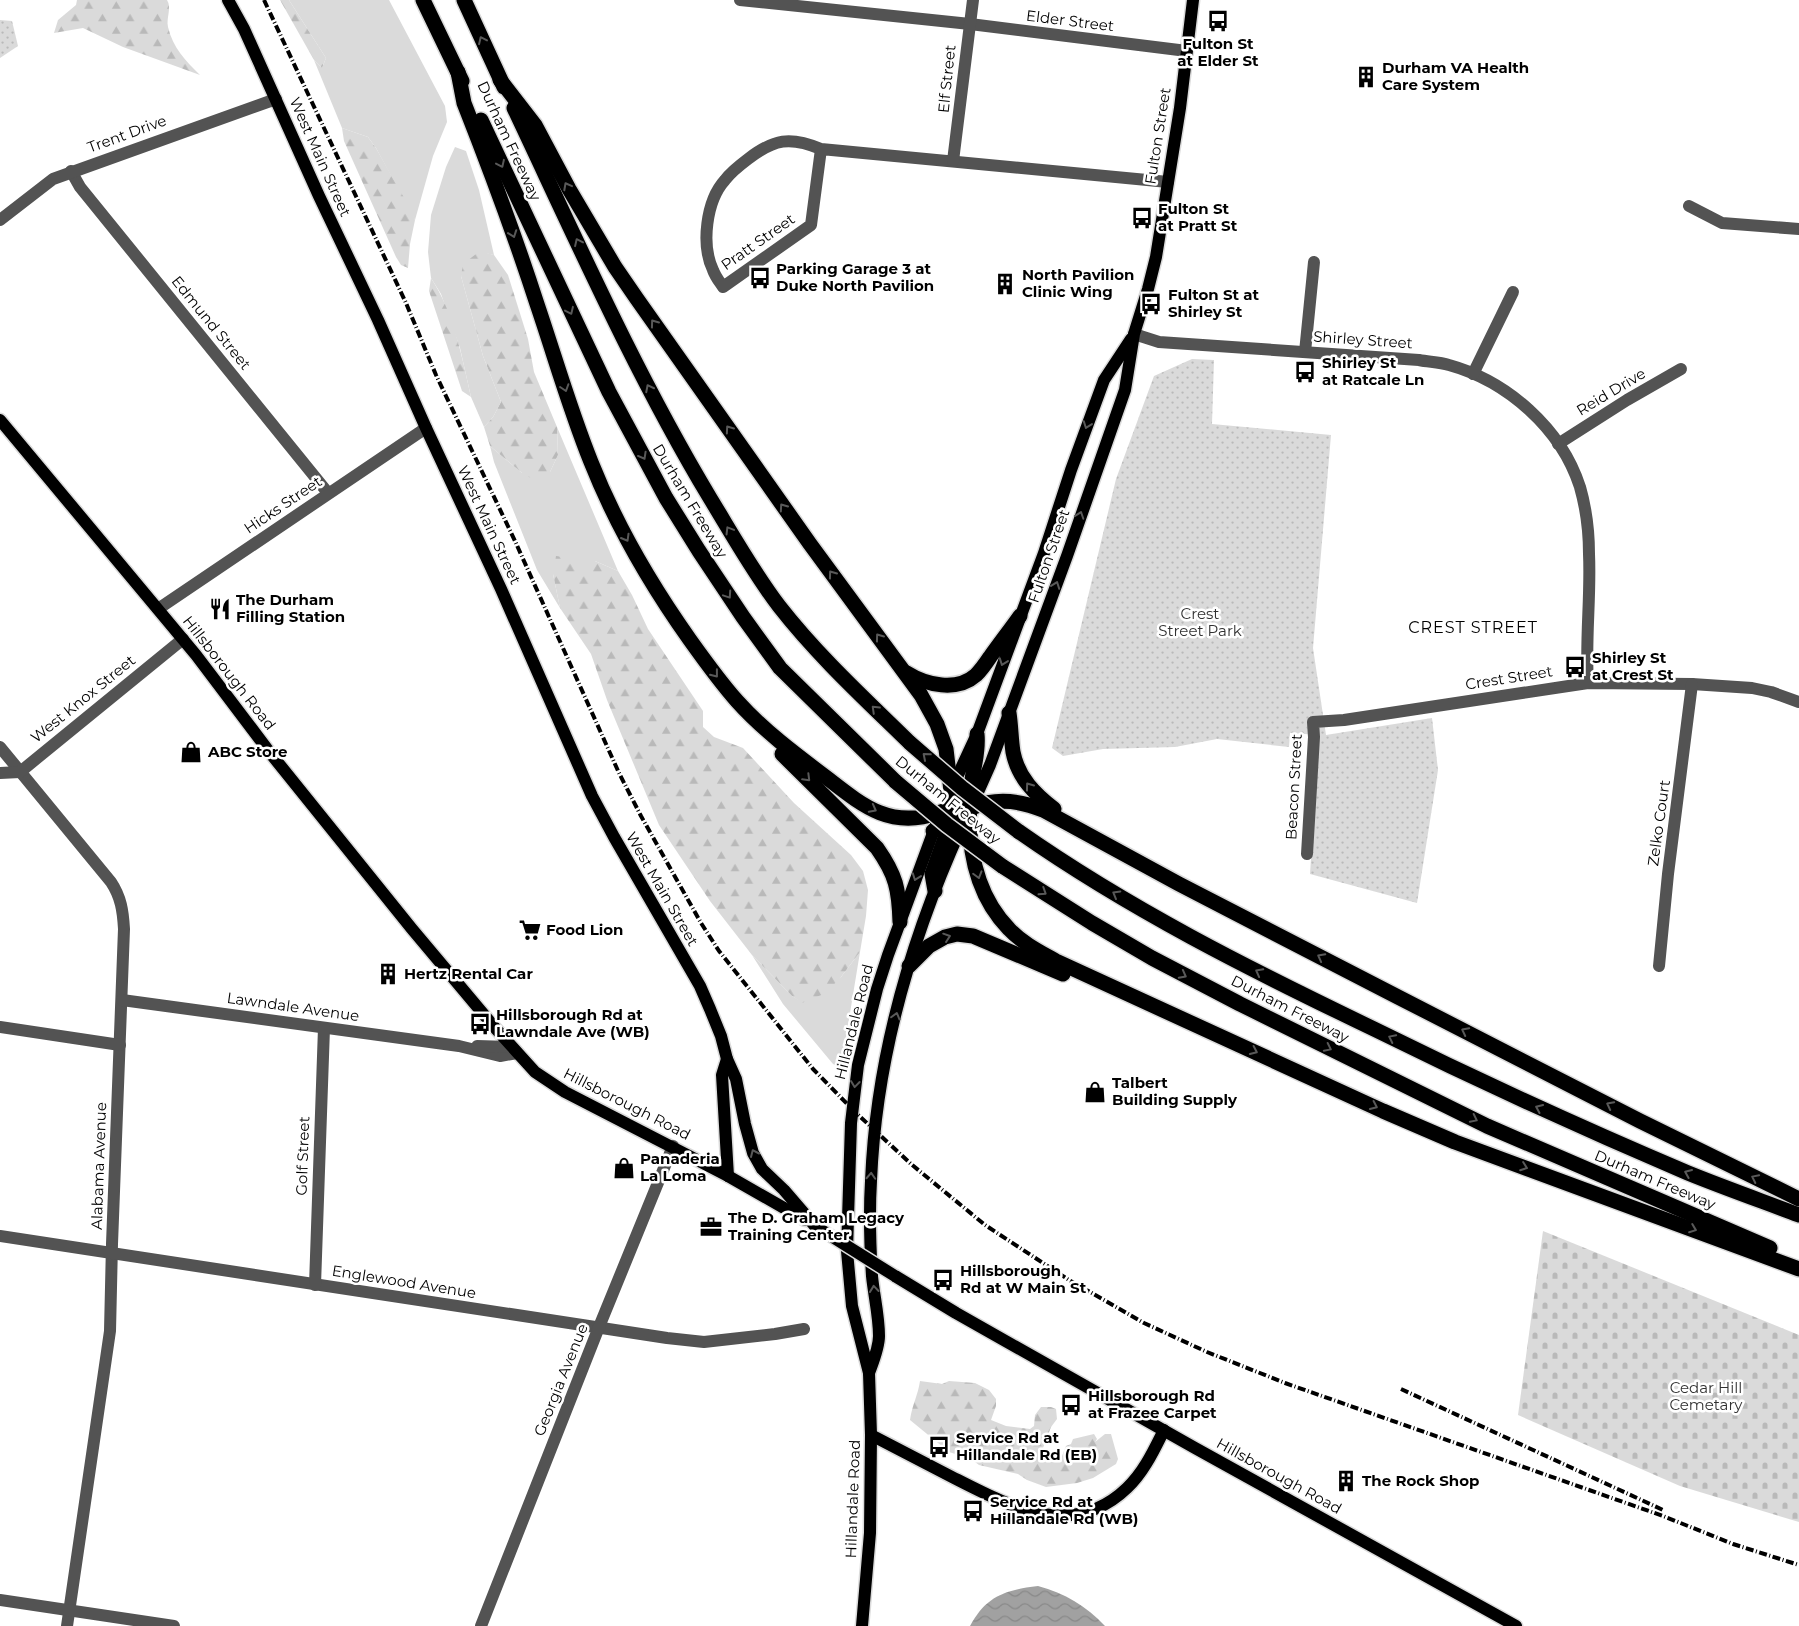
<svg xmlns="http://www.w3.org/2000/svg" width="1799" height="1626" viewBox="0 0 1799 1626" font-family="Montserrat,sans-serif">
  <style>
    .grass { fill: #dadada }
    .forest { fill: url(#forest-firs) }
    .cemetery { fill: url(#cemetery-stones) }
    .park { fill: url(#park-dots) }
    .water { fill: url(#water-waves) }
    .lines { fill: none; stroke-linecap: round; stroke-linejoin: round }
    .major-casing { stroke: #dbdbdb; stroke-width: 15 }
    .highway-casing { stroke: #dbdbdb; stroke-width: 18 }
    .minor { stroke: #535353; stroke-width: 12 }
    .major { stroke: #000; stroke-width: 12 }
    .highway { stroke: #000; stroke-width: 15 }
    .rail { stroke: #000; stroke-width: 4; stroke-dasharray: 8 2.5 1 2.5; stroke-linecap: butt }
    .major-bridge-casing { stroke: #dbdbdb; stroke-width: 15; stroke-linecap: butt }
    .highway-bridge-casing { stroke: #dbdbdb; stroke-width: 18; stroke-linecap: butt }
    .major-bridge { stroke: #000; stroke-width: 12 }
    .highway-bridge { stroke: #000; stroke-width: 15 }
    .oneway { stroke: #595959 }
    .labels { text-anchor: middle; stroke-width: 5; stroke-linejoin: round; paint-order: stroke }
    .street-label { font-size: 15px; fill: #000; stroke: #fff }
    .poi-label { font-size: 15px; font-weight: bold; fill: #000; stroke: #fff; text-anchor: start }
    .park-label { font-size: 15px; fill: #313131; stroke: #fff }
    .neighbourhood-label { font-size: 16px; letter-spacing: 1px; fill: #000; stroke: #fff }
  </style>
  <defs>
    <pattern id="forest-firs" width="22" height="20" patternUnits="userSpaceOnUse" patternTransform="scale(1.25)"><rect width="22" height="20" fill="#dadada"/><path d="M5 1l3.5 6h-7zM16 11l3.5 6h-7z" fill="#b9b9b9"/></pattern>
    <pattern id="cemetery-stones" width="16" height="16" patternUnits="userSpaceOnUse" patternTransform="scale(1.25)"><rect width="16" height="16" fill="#dadada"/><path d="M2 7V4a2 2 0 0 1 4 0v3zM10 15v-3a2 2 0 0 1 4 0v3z" fill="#b9b9b9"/></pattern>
    <pattern id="park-dots" width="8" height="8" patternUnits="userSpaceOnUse" patternTransform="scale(1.25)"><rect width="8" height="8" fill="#dadada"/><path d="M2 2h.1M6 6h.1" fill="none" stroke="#b9b9b9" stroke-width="1.8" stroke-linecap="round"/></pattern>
    <pattern id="water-waves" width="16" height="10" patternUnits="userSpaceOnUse" patternTransform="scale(1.25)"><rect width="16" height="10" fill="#a1a1a1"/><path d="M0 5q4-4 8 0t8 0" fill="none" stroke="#898989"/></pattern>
  </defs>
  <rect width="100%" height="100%" fill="#fff"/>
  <g class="grass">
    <path d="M289,0h100l56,106 2,16 -14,34 -18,64 -39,-72 -8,-11 -26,-9 -28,-68 8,8 4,-10z"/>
    <path d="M455,147l11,4 13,39 15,65 -14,-3 -19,24 22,80 18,46 -8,15 -9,10 -13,-30 -11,-49 -19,-54 -10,-16 -3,-26 3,-37 15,-48z"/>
    <path d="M557,427l61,144 -23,-10 -42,13 7,34 -23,-38 -43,-108 -4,-16 32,27 28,-1 8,-17z"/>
    <path d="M860,952l-19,116 -8,-4 -50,-60 -31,-49 40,41 10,6 39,-25z"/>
  </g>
  <g class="forest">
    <path d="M77,0h90c5,8 -1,18 1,27 5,21 17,33 32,48l-77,-28 -40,-19 -29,5 4,-13 18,-15z"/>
    <path d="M280,0h9l37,58 -4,10 -8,-8z"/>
    <path d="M342,128l26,9 8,11 36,64 3,8 -5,24 -2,24 -7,-3 -5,-8 -52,-116z"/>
    <path d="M480,251l14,4 14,20 20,64 6,33 23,55 1,28 -8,17 -2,16 -26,-15 -32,-27 -6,-19 9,-10 8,-15 -18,-46 -22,-80 2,-12z"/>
    <path d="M431,278c23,35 31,79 40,119l-9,-6 -33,-100z"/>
    <path d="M556,556l39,5 23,10 14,24 16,34 55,82v16l11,10 29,11 51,55 57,52 12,16 5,19 -2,26 -6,36 -19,25 -15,16 -24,10 -10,-7 -40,-41 -42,-54 -51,-76 -52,-125 -16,-46 -31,-46 -7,-34z"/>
    <path d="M920,1381l22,3 7,-3 26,2 14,7 7,9v7l-5,14 15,6 24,3 4,-3 1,-11 6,-8h10l5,2 1,10 -6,8 -8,21 8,6 11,2 4,-10 5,-2 2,-5 21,-5 3,5 -2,3 10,-8h6l7,25 -2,5 -23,14 -16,5 -31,4 -19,-7 -9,-6 -39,-9 -8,-6 -22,-7 -39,-32c2,-15 8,-25 10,-39z"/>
  </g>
  <path class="cemetery" d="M1543,1231l256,104v187l-119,-36 -162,-71z"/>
  <g class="park">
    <path d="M0,20l12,1 6,25 -18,12z"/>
    <path d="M1192,359l22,1 -2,64 119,11 -18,213 13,87 106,-17 6,52 -21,133 -107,-29 9,-139 -29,-2 -1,14 -72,-8 -42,8 -72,2 -40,7 -11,-8 64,-269 38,-103z"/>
  </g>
  <path class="water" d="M1038,1586c27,7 48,20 67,40h-135c16,-30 35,-36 68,-40z"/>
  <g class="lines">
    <g class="major-casing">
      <g id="major">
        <path d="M228,0l16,29 75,167 59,124 48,108 75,161 91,207 22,41 86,149 10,23 11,27 6,23 9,20 9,45 8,29 9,16 22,21 31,36"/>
        <path d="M0,420l196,235 75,99 141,175 84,100 39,43 30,20 163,84 77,44"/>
        <path d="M951,790l26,-56 67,-181 27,-83 33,-90 27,-41"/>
        <path d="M974,801l16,-36 77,-209 58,-166 9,-56 14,-45 8,-32 24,-149 13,-108"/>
        <path d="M727,1059l-5,16 6,101"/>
        <path d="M895,1276l61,37 239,135 321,178"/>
        <path d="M869,1373c4,-11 10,-25 10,-37 0,-20 -5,-40 -7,-60 -2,-32 -3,-63 -1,-95 5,-123 40,-243 91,-355"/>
        <path d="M871,1435c27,14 54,28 81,42 57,29 120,64 175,11 17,-16 27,-38 37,-58"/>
        <path d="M862,1626l8,-93 1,-98 -2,-62 -17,-67 -5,-55 4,-128 7,-58 19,-76 11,-34 49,-133"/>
      </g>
    </g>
    <g class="highway-casing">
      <g id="highway">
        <path d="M423,0l39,81"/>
        <path d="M464,0l40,87"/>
        <path d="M458,72l6,31c26,66 51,133 73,201 18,53 33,106 54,158 25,63 60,123 99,178 15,21 30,42 47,61 26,29 58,53 90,77 36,28 63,51 111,35 13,-4 27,-11 38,-20"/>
        <path d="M500,80l35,45 34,64 46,78 22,32 173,245 111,151 16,29 9,25 5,42 -2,29 -4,18 -13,36 3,17"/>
        <path d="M514,108c62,131 121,265 196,390 22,36 43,74 69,108 39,50 86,93 131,137"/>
        <path d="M481,120l128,272 57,106 33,53 44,66 37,51 116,114"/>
        <path d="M907,673c19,12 50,19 69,2 5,-5 10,-12 14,-18 10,-14 20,-27 30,-41"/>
        <path d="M1009,713c2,13 2,26 4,39 5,26 22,42 41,57"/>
        <path d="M977,734c2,20 -4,33 -6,53 -5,50 1,104 38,142 13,14 31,23 47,32l327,150 72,31 344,127"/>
        <path d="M782,754l95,94c19,27 22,41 23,74"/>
        <path d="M974,807c24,-10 47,-6 69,3l136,74 219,113 242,124 159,78"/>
        <path d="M933,831l21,-14"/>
        <path d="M1018,831c111,78 233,139 356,198 103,51 208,99 314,144 37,15 74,28 111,42"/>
        <path d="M1002,866l90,57 60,35 88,46 247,122 283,122"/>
        <path d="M909,966l20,-20 16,-9 12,-3 16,2 90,38"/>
      </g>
    </g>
    <g class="minor">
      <path d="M740,0l230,24 217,27"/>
      <path d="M821,149l-10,76 -88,62c-4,-6 -8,-11 -10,-17 -12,-25 -7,-69 12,-90 6,-8 15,-15 23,-21 26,-20 42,-23 73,-10l347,33"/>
      <path d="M953,161l20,-161"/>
      <path d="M71,171l9,16 248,306"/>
      <path d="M1689,206l33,17 77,6"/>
      <path d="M0,220l53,-41 223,-80"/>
      <path d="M1134,334l25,8 260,18c10,2 20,2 30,5 58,16 112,63 131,122 6,21 9,45 9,67 2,43 -4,86 -1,129"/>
      <path d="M1305,352l9,-90"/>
      <path d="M1473,374l40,-82"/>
      <path d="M1558,444l69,-44 54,-31"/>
      <path d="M158,609l268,-181"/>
      <path d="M0,747l111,135c10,15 12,29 13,47l-12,315 -2,87 -43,295"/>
      <path d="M0,773l20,-1 163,-133"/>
      <path d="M1307,854l7,-117 -1,-15 31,-2 244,-37 104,1 60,4 19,4 28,10"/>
      <path d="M1659,966l9,-92 24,-190"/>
      <path d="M122,1000l337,46 41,10 17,-3"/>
      <path d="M0,1027l120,18"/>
      <path d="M477,1046l34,1"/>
      <path d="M0,1236l667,102 37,4 71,-8 29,-5"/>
      <path d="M315,1285l9,-257"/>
      <path d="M0,1600l174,26"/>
      <path d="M481,1626l118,-299 74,-181"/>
    </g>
    <use href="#major" class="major"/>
    <use href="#highway" class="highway"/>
    <g class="rail">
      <path d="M264,0l142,303 30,72 79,166 104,232 22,43 60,107 18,28 94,118 41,42 57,53 74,61 84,55 75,43 63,29 78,31 378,133 70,28 66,21"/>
      <path d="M1401,1389l262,121"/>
    </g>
    <g class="major-bridge-casing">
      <path id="major-bridge" d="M815,1226l80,50"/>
    </g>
    <g class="highway-bridge-casing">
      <g id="highway-bridge">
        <path d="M910,743l52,45 56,43"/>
        <path d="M896,782l51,43 55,41"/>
      </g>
    </g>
    <use href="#major-bridge" class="major-bridge"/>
    <use href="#highway-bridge" class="highway-bridge"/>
  </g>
  <defs><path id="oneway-chevron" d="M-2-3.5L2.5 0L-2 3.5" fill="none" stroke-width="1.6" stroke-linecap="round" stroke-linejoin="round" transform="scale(1.25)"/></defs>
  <g class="oneway">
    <use href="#oneway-chevron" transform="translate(482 40) rotate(-115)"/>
    <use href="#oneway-chevron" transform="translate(501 164) rotate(65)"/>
    <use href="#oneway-chevron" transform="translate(567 186) rotate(-118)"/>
    <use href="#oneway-chevron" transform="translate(513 234) rotate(70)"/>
    <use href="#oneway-chevron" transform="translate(578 242) rotate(-115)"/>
    <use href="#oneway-chevron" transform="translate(570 311) rotate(65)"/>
    <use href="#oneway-chevron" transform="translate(654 323) rotate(-126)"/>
    <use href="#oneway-chevron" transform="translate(565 388) rotate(72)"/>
    <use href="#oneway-chevron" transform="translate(649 388) rotate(-117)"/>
    <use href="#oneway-chevron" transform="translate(1087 425) rotate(110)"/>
    <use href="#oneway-chevron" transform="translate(729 429) rotate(-125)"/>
    <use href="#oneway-chevron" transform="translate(643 456) rotate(61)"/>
    <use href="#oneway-chevron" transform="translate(783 507) rotate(-125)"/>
    <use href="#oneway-chevron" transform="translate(1080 515) rotate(-71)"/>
    <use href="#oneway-chevron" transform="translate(729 530) rotate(-121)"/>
    <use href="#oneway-chevron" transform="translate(626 538) rotate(60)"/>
    <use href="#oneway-chevron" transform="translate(832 574) rotate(-126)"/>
    <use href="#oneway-chevron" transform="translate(1056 585) rotate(-70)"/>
    <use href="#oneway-chevron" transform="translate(728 595) rotate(56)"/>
    <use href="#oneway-chevron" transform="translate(879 637) rotate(-126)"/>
    <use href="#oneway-chevron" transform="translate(1003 662) rotate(110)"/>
    <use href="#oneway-chevron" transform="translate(715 674) rotate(52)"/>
    <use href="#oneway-chevron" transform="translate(875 709) rotate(-136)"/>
    <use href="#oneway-chevron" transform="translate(926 756) rotate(-139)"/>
    <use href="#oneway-chevron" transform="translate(807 778) rotate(45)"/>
    <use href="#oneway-chevron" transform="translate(1029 786) rotate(-126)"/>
    <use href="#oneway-chevron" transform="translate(873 809) rotate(28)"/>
    <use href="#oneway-chevron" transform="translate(978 875) rotate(74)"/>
    <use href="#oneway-chevron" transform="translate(916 877) rotate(110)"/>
    <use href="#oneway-chevron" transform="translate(1043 892) rotate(33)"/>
    <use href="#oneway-chevron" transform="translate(1116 894) rotate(-150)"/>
    <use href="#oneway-chevron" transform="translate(947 937) rotate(-19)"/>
    <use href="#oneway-chevron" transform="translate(1321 957) rotate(-152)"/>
    <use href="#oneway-chevron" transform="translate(1259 972) rotate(-152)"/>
    <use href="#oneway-chevron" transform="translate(1183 975) rotate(28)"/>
    <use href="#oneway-chevron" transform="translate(896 1016) rotate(-75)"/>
    <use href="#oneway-chevron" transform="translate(1465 1031) rotate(-153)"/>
    <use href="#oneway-chevron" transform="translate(1392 1038) rotate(-154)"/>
    <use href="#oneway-chevron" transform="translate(1328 1048) rotate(26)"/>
    <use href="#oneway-chevron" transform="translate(1254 1051) rotate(25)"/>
    <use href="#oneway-chevron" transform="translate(855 1084) rotate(97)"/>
    <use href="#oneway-chevron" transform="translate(1610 1105) rotate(-153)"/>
    <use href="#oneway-chevron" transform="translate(1374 1106) rotate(25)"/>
    <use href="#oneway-chevron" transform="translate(1539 1108) rotate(-156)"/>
    <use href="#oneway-chevron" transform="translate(1474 1119) rotate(26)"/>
    <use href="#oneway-chevron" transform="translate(754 1153) rotate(-114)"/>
    <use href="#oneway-chevron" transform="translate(1524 1167) rotate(20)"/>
    <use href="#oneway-chevron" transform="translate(1688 1173) rotate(-157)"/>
    <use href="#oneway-chevron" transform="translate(871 1176) rotate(-87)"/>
    <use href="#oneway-chevron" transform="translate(1755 1178) rotate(-154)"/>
    <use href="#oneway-chevron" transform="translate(1693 1229) rotate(21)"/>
    <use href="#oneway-chevron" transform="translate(874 1289) rotate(-96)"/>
  </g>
  <defs>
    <g id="bus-bare" transform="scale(1.725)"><path d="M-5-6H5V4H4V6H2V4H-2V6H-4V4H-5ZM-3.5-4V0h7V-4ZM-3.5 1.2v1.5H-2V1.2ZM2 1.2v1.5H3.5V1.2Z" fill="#000" stroke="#fff" stroke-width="2.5" paint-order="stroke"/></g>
    <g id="building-bare" transform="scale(1.725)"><path d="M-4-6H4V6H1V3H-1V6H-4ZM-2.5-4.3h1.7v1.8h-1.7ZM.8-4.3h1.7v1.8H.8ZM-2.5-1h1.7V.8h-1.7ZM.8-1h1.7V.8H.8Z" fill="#000" stroke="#fff" stroke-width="2.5" paint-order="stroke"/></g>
    <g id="restaurant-bare" transform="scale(1.725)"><path d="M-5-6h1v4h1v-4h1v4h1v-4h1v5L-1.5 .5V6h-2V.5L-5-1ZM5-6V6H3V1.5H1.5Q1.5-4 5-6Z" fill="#000" stroke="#fff" stroke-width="2.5" paint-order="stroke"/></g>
    <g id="shop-bare" transform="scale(1.725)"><path d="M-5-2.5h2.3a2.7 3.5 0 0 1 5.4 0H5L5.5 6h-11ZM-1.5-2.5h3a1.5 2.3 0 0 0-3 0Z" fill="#000" stroke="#fff" stroke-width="2.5" paint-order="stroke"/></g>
    <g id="supermarket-bare" transform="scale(1.725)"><path d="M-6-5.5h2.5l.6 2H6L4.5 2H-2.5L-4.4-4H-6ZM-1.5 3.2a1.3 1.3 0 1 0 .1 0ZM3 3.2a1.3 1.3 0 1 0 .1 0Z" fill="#000" stroke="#fff" stroke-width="2.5" paint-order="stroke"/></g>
    <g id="office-bare" transform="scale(1.725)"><path d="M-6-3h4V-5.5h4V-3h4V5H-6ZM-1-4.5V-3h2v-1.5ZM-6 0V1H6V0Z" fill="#000" stroke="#fff" stroke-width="2.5" paint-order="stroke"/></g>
  </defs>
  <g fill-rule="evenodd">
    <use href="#bus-bare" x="1218" y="21"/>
    <use href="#building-bare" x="1366" y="77"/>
    <use href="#bus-bare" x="1142" y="218"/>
    <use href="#bus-bare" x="760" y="278"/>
    <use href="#building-bare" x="1005" y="284"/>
    <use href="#bus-bare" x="1151" y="304"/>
    <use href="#bus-bare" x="1305" y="372"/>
    <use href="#restaurant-bare" x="220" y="609"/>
    <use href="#bus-bare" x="1575" y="667"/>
    <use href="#shop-bare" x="191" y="752"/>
    <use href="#supermarket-bare" x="530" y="930"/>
    <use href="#building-bare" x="388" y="974"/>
    <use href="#bus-bare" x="480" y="1024"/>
    <use href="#shop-bare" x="1095" y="1092"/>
    <use href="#shop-bare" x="624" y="1168"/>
    <use href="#office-bare" x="711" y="1227"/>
    <use href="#bus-bare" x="943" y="1280"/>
    <use href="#bus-bare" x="1071" y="1405"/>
    <use href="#bus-bare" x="939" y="1447"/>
    <use href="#building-bare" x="1346" y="1481"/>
    <use href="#bus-bare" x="973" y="1511"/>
  </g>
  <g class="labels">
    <g class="street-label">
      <text transform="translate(1070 21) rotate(7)" y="5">Elder Street</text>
      <text transform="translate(947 79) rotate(-84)" y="5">Elf Street</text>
      <text transform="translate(127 134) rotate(-20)" y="5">Trent Drive</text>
      <text transform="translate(1158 136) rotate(-81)" y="5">Fulton Street</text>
      <text transform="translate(509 141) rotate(65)" y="5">Durham Freeway</text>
      <text transform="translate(320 157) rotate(66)" y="5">West Main Street</text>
      <text transform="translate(758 242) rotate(-35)" y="5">Pratt Street</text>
      <text transform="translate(211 323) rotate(51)" y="5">Edmund Street</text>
      <text transform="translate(1363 340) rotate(4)" y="5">Shirley Street</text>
      <text transform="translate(1611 392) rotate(-31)" y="5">Reid Drive</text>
      <text transform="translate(690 501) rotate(59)" y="5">Durham Freeway</text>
      <text transform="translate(283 505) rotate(-34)" y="5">Hicks Street</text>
      <text transform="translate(489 525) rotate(65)" y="5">West Main Street</text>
      <text transform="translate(1049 556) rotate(-71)" y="5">Fulton Street</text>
      <text transform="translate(229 673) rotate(52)" y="5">Hillsborough Road</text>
      <text transform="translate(1509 678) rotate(-9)" y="5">Crest Street</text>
      <text transform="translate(83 699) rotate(-39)" y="5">West Knox Street</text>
      <text transform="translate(1294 787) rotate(-87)" y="5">Beacon Street</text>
      <text transform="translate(948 800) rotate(39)" y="5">Durham Freeway</text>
      <text transform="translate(1659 823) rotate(-82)" y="5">Zelko Court</text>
      <text transform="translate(662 889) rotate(60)" y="5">West Main Street</text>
      <text transform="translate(293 1007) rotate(8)" y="5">Lawndale Avenue</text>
      <text transform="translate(1290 1009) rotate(27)" y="5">Durham Freeway</text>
      <text transform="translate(854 1022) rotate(-76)" y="5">Hillandale Road</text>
      <text transform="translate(627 1104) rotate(27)" y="5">Hillsborough Road</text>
      <text transform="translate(303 1156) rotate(-88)" y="5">Golf Street</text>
      <text transform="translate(99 1166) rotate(-88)" y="5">Alabama Avenue</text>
      <text transform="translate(1655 1180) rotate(23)" y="5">Durham Freeway</text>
      <text transform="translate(404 1282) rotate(9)" y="5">Englewood Avenue</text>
      <text transform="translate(561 1380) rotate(-68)" y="5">Georgia Avenue</text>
      <text transform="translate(1279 1476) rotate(29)" y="5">Hillsborough Road</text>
      <text transform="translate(853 1499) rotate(-88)" y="5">Hillandale Road</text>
    </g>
    <g class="poi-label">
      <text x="1218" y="49" text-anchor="middle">Fulton St<tspan x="1218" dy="17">at Elder St</tspan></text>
      <text x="1382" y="73">Durham VA Health<tspan x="1382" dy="17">Care System</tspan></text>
      <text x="1158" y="214">Fulton St<tspan x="1158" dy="17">at Pratt St</tspan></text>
      <text x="776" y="274">Parking Garage 3 at<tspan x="776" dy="17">Duke North Pavilion</tspan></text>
      <text x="1022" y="280">North Pavilion<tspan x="1022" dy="17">Clinic Wing</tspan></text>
      <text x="1168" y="300">Fulton St at<tspan x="1168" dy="17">Shirley St</tspan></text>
      <text x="1322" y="368">Shirley St<tspan x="1322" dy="17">at Ratcale Ln</tspan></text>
      <text x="236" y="605">The Durham<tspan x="236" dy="17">Filling Station</tspan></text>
      <text x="1592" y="663">Shirley St<tspan x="1592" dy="17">at Crest St</tspan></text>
      <text x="208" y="757">ABC Store</text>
      <text x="546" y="935">Food Lion</text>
      <text x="404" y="979">Hertz Rental Car</text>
      <text x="496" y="1020">Hillsborough Rd at<tspan x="496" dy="17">Lawndale Ave (WB)</tspan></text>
      <text x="1112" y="1088">Talbert<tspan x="1112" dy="17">Building Supply</tspan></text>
      <text x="640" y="1164">Panaderia<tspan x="640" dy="17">La Loma</tspan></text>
      <text x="728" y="1223">The D. Graham Legacy<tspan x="728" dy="17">Training Center</tspan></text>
      <text x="960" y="1276">Hillsborough<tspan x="960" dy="17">Rd at W Main St</tspan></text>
      <text x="1088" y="1401">Hillsborough Rd<tspan x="1088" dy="17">at Frazee Carpet</tspan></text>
      <text x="956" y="1443">Service Rd at<tspan x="956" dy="17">Hillandale Rd (EB)</tspan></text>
      <text x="1362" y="1486">The Rock Shop</text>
      <text x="990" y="1507">Service Rd at<tspan x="990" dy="17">Hillandale Rd (WB)</tspan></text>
    </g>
    <g class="park-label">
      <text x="1200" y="619">Crest<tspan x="1200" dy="17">Street Park</tspan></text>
      <text x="1706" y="1393">Cedar Hill<tspan x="1706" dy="17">Cemetary</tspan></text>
    </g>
    <g class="neighbourhood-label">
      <text x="1473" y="633">CREST STREET</text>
    </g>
  </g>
</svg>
